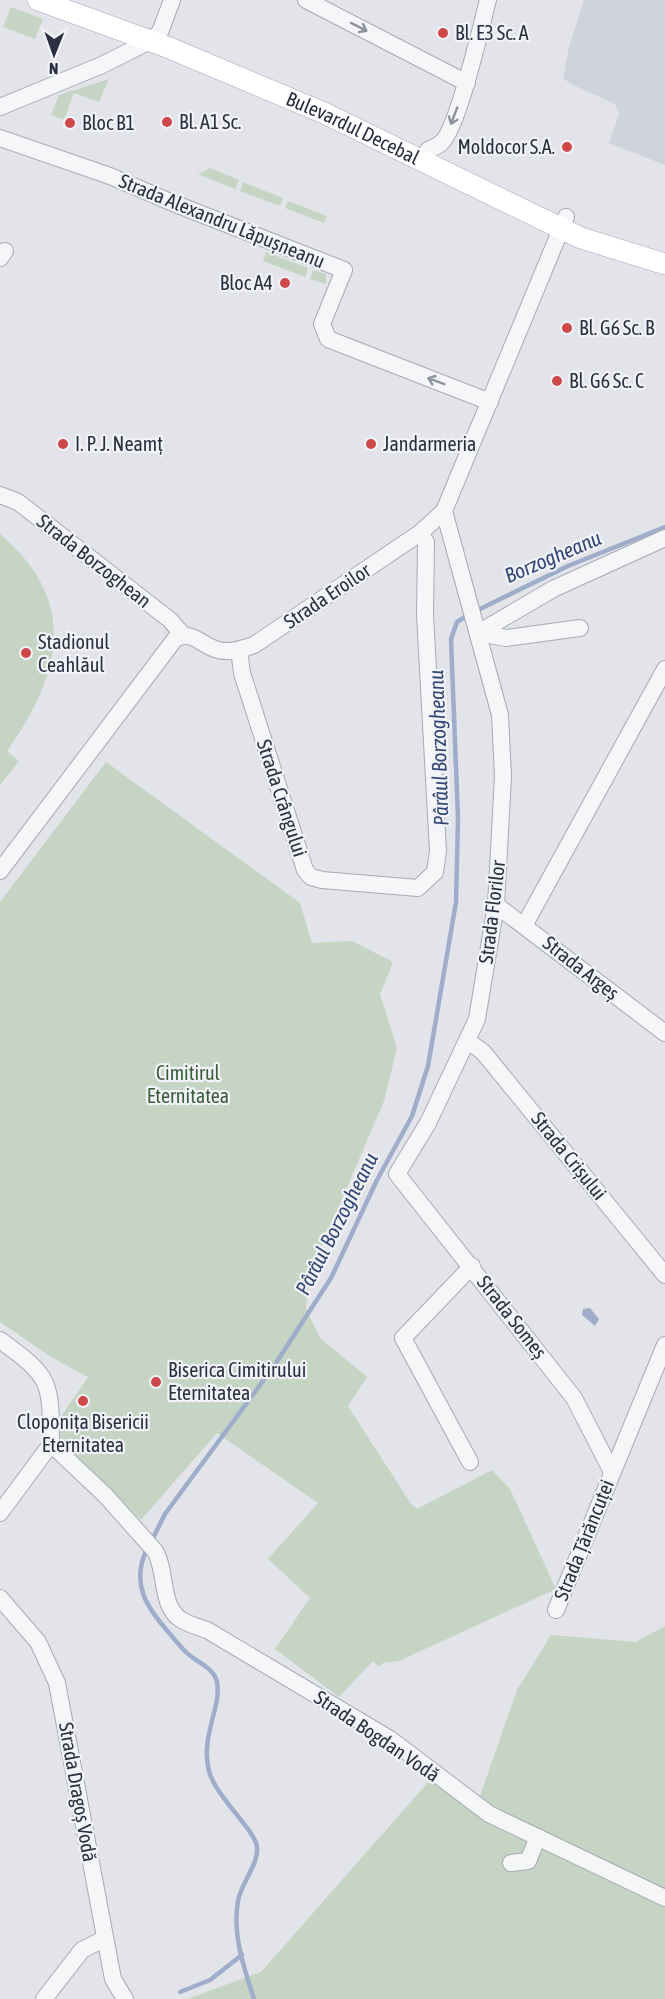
<svg xmlns="http://www.w3.org/2000/svg" width="665" height="1999" viewBox="0 0 665 1999" font-family="'Asap Condensed',sans-serif">
  <style>
    .built { fill: #d0d3dc }
    .green { fill: #c5d4c3 }
    .water { fill: #9dadca }
    .lines { fill: none; stroke-linecap: round; stroke-linejoin: round }
    .stream { stroke: #9dadca; stroke-width: 4.5 }
    .minor-casing { stroke: #a7aab4; stroke-width: 18 }
    .major-casing { stroke: #a1a7b6; stroke-width: 22 }
    .minor { stroke: #f5f6f8; stroke-width: 16 }
    .major { stroke: #fff; stroke-width: 21 }
    .oneway { stroke: #90929d }
    .poi-dot { fill: #ce4849; stroke: #f2f3f8; stroke-width: 2 }
    .labels { text-anchor: middle; stroke-width: 4.5; stroke-linejoin: round; paint-order: stroke }
    .poi-label { font-size: 20px; fill: #2a2f42; stroke: #f2f3f8; text-anchor: start }
    .street-label { font-size: 20px; fill: #2a2f42; stroke: #f2f3f8 }
    .park-label { font-size: 20px; fill: #395e37; stroke: #f2f3f8 }
    .water-label { font-size: 21px; font-style: italic; fill: #344876; stroke: #f2f3f8 }
  </style>
  <rect width="100%" height="100%" fill="#e2e4ea"/>
  <path class="built" d="M584,0h81v165l-56,-22 10,-29 -4,-10 -44,-20 -8,-6 6,-31z"/>
  <g class="green">
    <path d="M11,7l32,12 -8,20 -32,-12z"/>
    <path d="M109,79l-10,23 -25,-9 -10,27 -13,-5 8,-20z"/>
    <path d="M210,168l29,12 -4,9 -37,-15z"/>
    <path d="M243,182l40,16 -3,8 -40,-15z"/>
    <path d="M288,201l39,15 -3,7 -39,-15z"/>
    <path d="M266,252l42,16 -3,9 -42,-16z"/>
    <path d="M313,270l13,4v10l-16,-5z"/>
    <path d="M0,534c80,68 61,140 7,217l12,10 -19,24z"/>
    <path d="M106,762l194,141 12,40 40,-2 41,21 -13,32 17,54 -13,53 -74,173 -4,35 14,29 47,39 -19,29 63,98 6,5 75,-39 18,19 46,100 -157,72 -16,2 -4,4 -6,-6 -34,36 -64,-48 35,-51 -42,-39 50,-56 -101,-70 -76,87 -82,-79 -3,-17 32,-47 -37,-20 -51,-35v-420z"/>
    <path d="M665,1626v373h-478l74,-27 177,-201 41,28 38,-109 34,-55 85,7z"/>
  </g>
  <path class="water" d="M590,1308l9,11 -4,7 -13,-11 1,-6z"/>
  <g class="lines">
    <g class="stream">
      <path d="M476,611l92,-45 97,-39"/>
      <path d="M151,1542l14,-28 109,-148 57,-88 46,-98 35,-64 16,-50 28,-164 2,-84 -7,-179 6,-17 11,-7"/>
      <path d="M147,1549c-17,35 0,59 23,85 7,8 13,17 22,23 9,7 22,12 25,25 5,25 -17,54 -8,89 6,25 47,60 48,76 2,17 -16,36 -19,54 -6,33 6,67 16,98"/>
      <path d="M180,1992l30,-12 32,-25"/>
    </g>
    <g class="minor-casing">
      <g id="minor">
        <path d="M306,0l161,83"/>
        <path d="M0,107l102,-42 48,-24 10,-9 12,-32"/>
        <path d="M0,138l110,38 63,27 171,67 -22,54 6,15 162,63"/>
        <path d="M428,150c4,-2 10,-4 13,-7 17,-14 40,-117 47,-143"/>
        <path d="M0,258l5,-7"/>
        <path d="M0,495l18,7 152,118 13,15"/>
        <path d="M444,511l56,204 3,61 -7,129 -19,114 -49,104 -31,51 177,224 37,72"/>
        <path d="M478,633l75,-44 112,-51"/>
        <path d="M478,633l28,5 74,-10"/>
        <path d="M242,649l-2,8 2,16 63,197 6,7 11,3 96,8 17,-16 3,-21 -13,-236 1,-73 -6,-9"/>
        <path d="M0,871l175,-232c17,-9 25,5 40,10 13,5 27,0 39,-4l166,-112 24,-22 122,-294"/>
        <path d="M496,905l169,128"/>
        <path d="M525,924l140,-255"/>
        <path d="M468,1041l15,11 182,223"/>
        <path d="M0,1340c51,37 51,41 51,104l55,52 49,55c12,20 5,54 25,68 7,5 18,8 27,11l183,109 99,75 176,84"/>
        <path d="M470,1462l-67,-124 69,-72"/>
        <path d="M0,1513l51,-69"/>
        <path d="M0,1598l38,44 19,41 56,296 12,20"/>
        <path d="M556,1610l109,-265"/>
        <path d="M511,1863l17,-2 10,-24"/>
        <path d="M44,1999l38,-49 22,-11"/>
      </g>
    </g>
    <g class="major-casing">
      <g id="major">
        <path id="s1" d="M38,0l129,47 157,66 257,125 84,26"/>
      </g>
    </g>
    <use href="#minor" class="minor"/>
    <use href="#major" class="major"/>
  </g>
  <defs><path id="oneway-shaft" d="M-6 0H5M1.5-3L5.5 0L1.5 3" fill="none" stroke-width="1.6" stroke-linecap="round" stroke-linejoin="round" transform="scale(1.5)"/></defs>
  <g class="oneway">
    <use href="#oneway-shaft" transform="translate(359 27) rotate(27)"/>
    <use href="#oneway-shaft" transform="translate(454 116) rotate(111)"/>
    <use href="#oneway-shaft" transform="translate(436 381) rotate(-159)"/>
  </g>
  <g class="poi-dot">
    <circle cx="443" cy="33" r="6"/>
    <circle cx="167" cy="122" r="6"/>
    <circle cx="70" cy="123" r="6"/>
    <circle cx="567" cy="147" r="6"/>
    <circle cx="285" cy="283" r="6"/>
    <circle cx="567" cy="328" r="6"/>
    <circle cx="557" cy="381" r="6"/>
    <circle cx="63" cy="444" r="6"/>
    <circle cx="371" cy="444" r="6"/>
    <circle cx="26" cy="653" r="6"/>
    <circle cx="156" cy="1382" r="6"/>
    <circle cx="83" cy="1401" r="6"/>
  </g>
  <g class="labels">
    <g class="poi-label">
      <text x="455" y="40">Bl. E3 Sc. A</text>
      <text x="179" y="129">Bl. A1 Sc.</text>
      <text x="82" y="130">Bloc B1</text>
      <text x="555" y="154" text-anchor="end">Moldocor S.A.</text>
      <text x="273" y="290" text-anchor="end">Bloc A4</text>
      <text x="579" y="335">Bl. G6 Sc. B</text>
      <text x="569" y="388">Bl. G6 Sc. C</text>
      <text x="75" y="451">I. P. J. Neamț</text>
      <text x="383" y="451">Jandarmeria</text>
      <text x="38" y="649">Stadionul<tspan x="38" dy="23">Ceahlăul</tspan></text>
      <text x="168" y="1377">Biserica Cimitirului<tspan x="168" dy="23">Eternitatea</tspan></text>
      <text x="83" y="1429" text-anchor="middle">Cloponița Bisericii<tspan x="83" dy="23">Eternitatea</tspan></text>
    </g>
    <g class="street-label">
      <text dy="7" stroke="none"><textPath href="#s1" startOffset="340">Bulevardul Decebal</textPath></text>
      <text transform="translate(222 221) rotate(22)" y="7">Strada Alexandru Lăpușneanu</text>
      <text transform="translate(94 561) rotate(38)" y="7">Strada Borzoghean</text>
      <text transform="translate(327 596) rotate(-34)" y="7">Strada Eroilor</text>
      <text transform="translate(282 798) rotate(72)" y="7">Strada Crângului</text>
      <text transform="translate(492 912) rotate(-83)" y="7">Strada Florilor</text>
      <text transform="translate(581 968) rotate(38)" y="7">Strada Argeș</text>
      <text transform="translate(569 1156) rotate(51)" y="7">Strada Crișului</text>
      <text transform="translate(512 1317) rotate(52)" y="7">Strada Someș</text>
      <text transform="translate(584 1540) rotate(-68)" y="7">Strada Țărăncuței</text>
      <text transform="translate(377 1736) rotate(34)" y="7">Strada Bogdan Vodă</text>
      <text transform="translate(78 1792) rotate(80)" y="7">Strada Dragoș Vodă</text>
    </g>
    <g class="park-label">
      <text x="188" y="1080">Cimitirul<tspan x="188" dy="23">Eternitatea</tspan></text>
    </g>
    <g class="water-label">
      <text transform="translate(553 557) rotate(-23)" y="7">Borzogheanu</text>
      <text transform="translate(439 748) rotate(-92)" y="7">Pârâul Borzogheanu</text>
      <text transform="translate(337 1224) rotate(-63)" y="7">Pârâul Borzogheanu</text>
    </g>
  </g>
  <g transform="translate(54 54) rotate(181)" stroke="#f2f3f8" stroke-width="4.5" paint-order="stroke">
  <path d="M0-4.5L10 22L0 15L-10 22Z" fill="#2a2f42"/>
  <text y="-9" font-size="16" font-weight="bold" text-anchor="middle" fill="#2a2f42">N</text>
  </g>
</svg>
